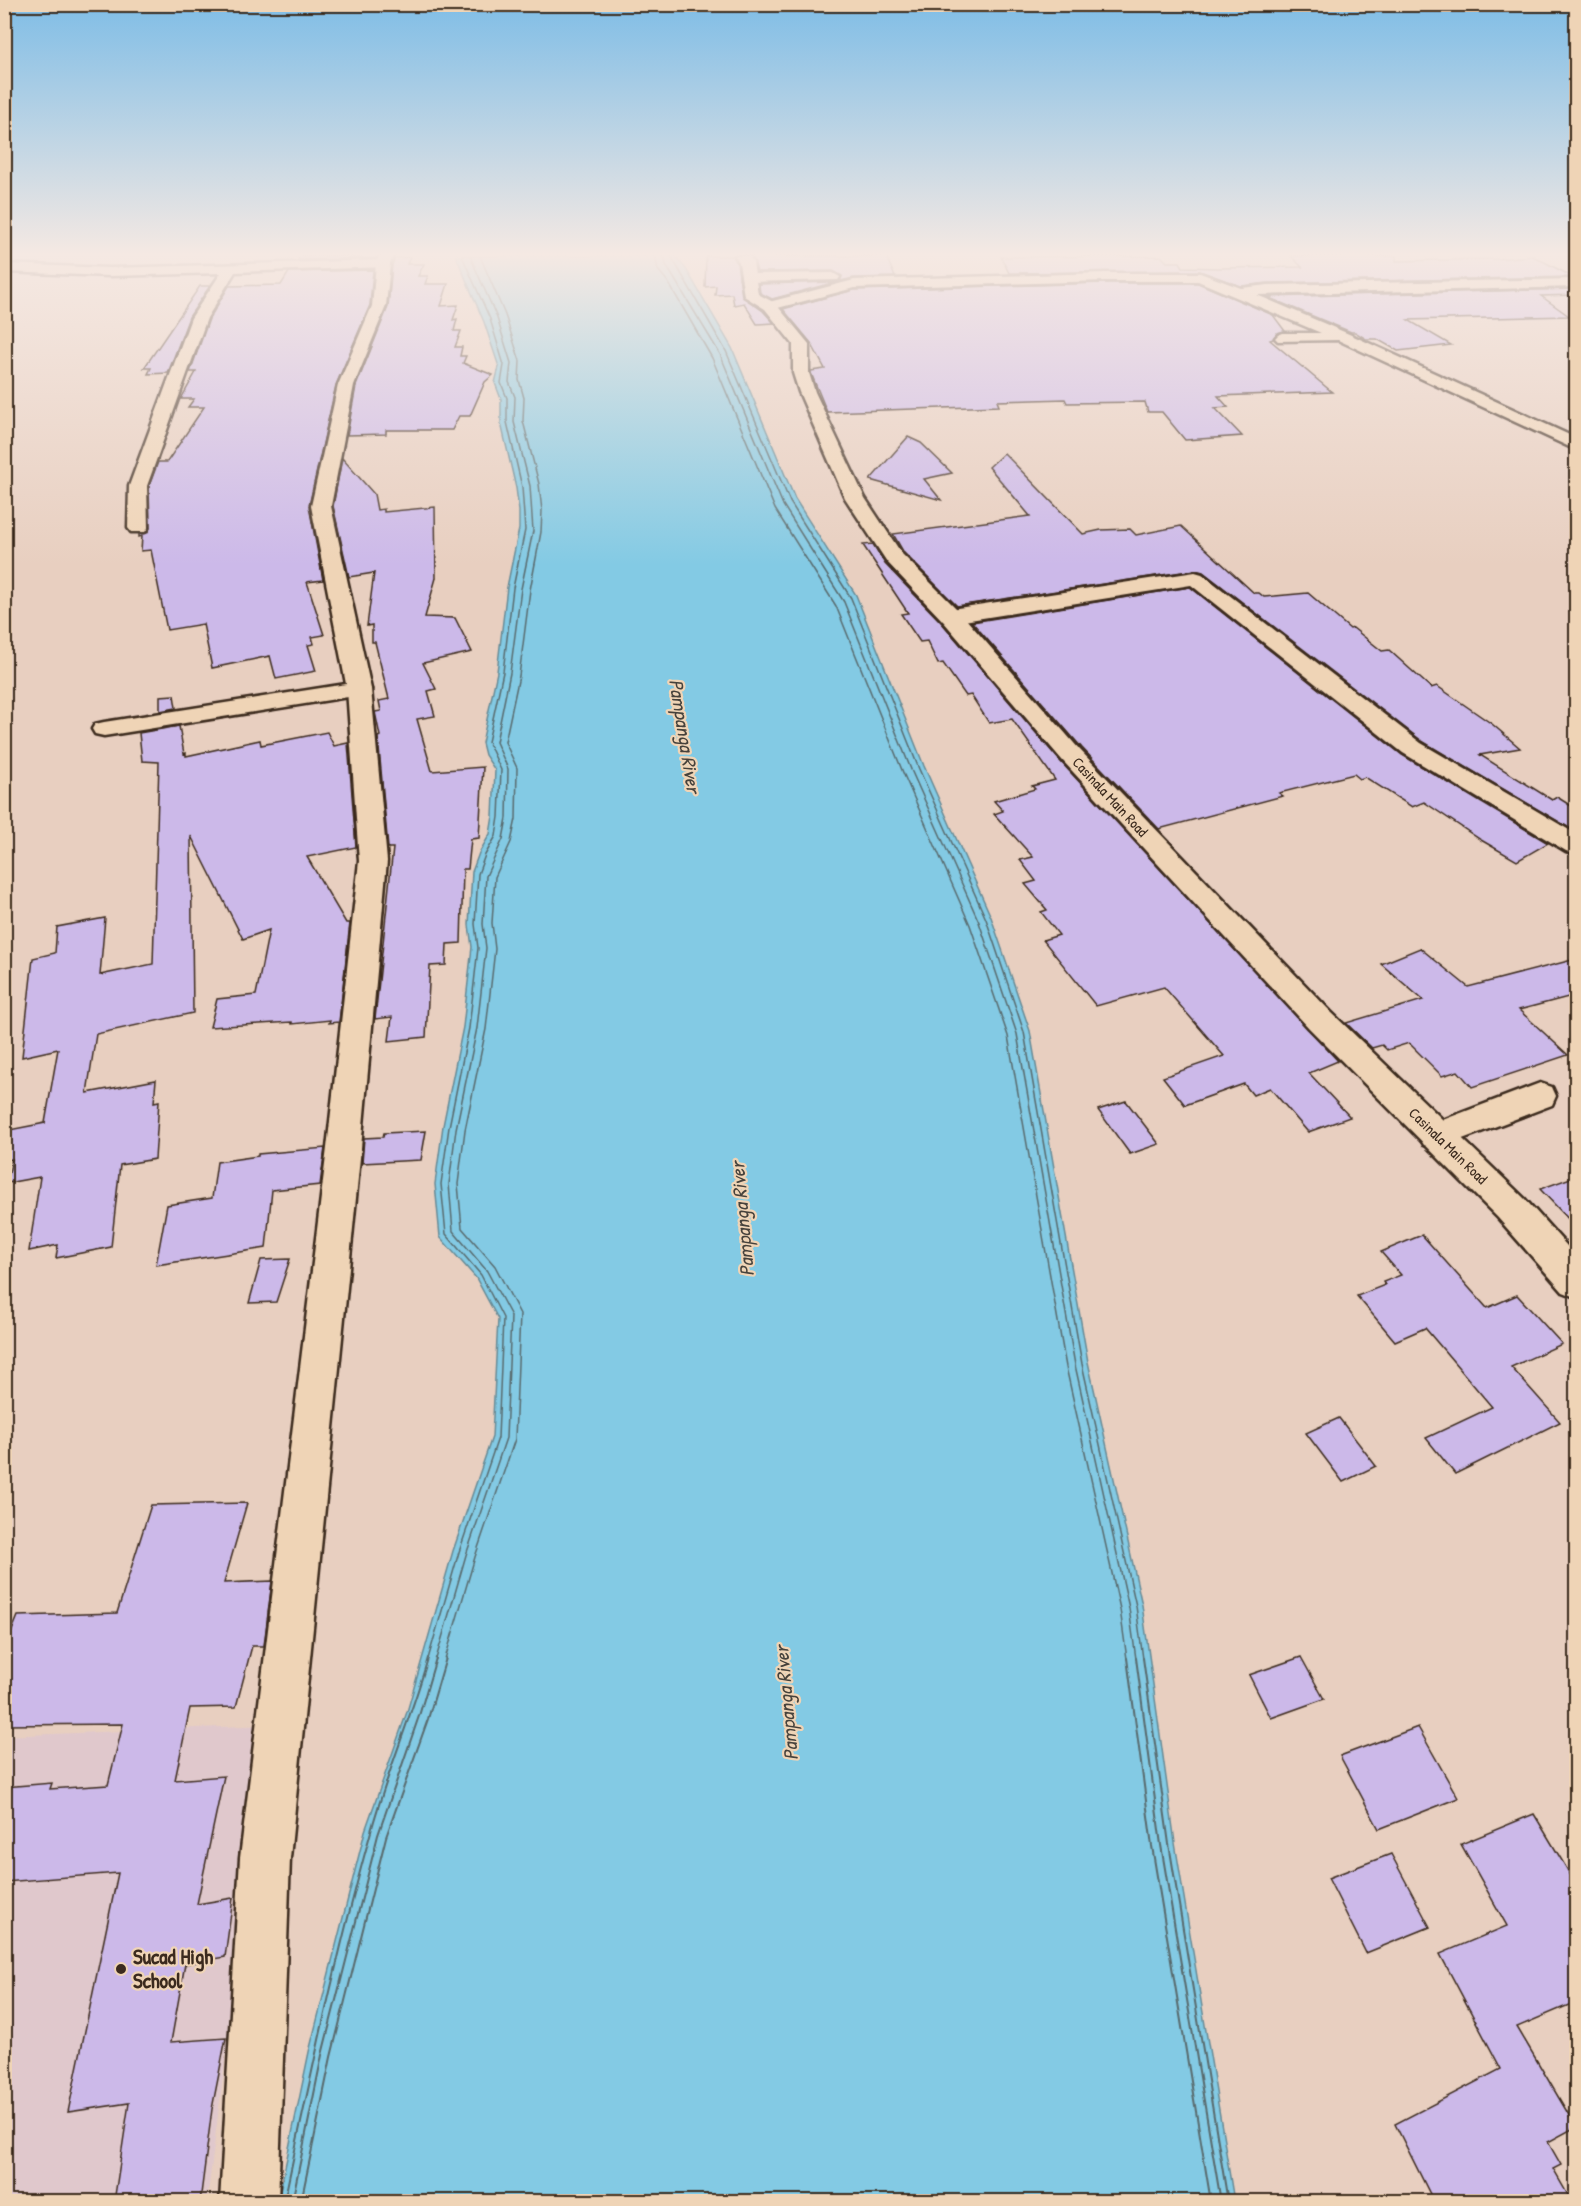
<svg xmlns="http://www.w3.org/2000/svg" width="1581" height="2206" viewBox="0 0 1581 2206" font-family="'Patrick Hand',sans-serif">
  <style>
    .built { fill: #e0c8cc }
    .water { fill: #83cae4; stroke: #668a95; stroke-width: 1.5 }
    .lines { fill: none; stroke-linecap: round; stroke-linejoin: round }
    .shore-far1 { stroke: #586a6d; stroke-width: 1.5 }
    .shore { stroke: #586a6d; stroke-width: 2 }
    .building { fill: #ccb9e9; stroke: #3b2a1e; stroke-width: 1.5 }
    .minor-casing { stroke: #3b2a1e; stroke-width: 5 }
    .tertiary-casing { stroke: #3b2a1e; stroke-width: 5 }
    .secondary-casing { stroke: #3b2a1e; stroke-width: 5 }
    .minor { fill: #efd4b6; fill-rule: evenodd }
    .tertiary { fill: #efd4b6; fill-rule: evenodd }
    .secondary { fill: #efd4b6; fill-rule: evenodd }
    .poi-dot { fill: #3b2a1e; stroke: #efd4b6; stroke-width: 2 }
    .labels { text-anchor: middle; stroke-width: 4.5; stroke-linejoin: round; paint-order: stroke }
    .far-street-label { font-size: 15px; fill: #3b2a1e; stroke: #efd4b6 }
    .water-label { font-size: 20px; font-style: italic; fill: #46423c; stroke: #efd4b6 }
    .near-poi-label { font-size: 21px; font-weight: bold; fill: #3b2a1e; stroke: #efd4b6; text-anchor: start }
  </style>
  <rect width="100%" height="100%" fill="#e8cfc0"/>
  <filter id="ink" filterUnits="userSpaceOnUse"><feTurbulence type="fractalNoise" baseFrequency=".0167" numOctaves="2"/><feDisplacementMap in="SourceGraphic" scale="12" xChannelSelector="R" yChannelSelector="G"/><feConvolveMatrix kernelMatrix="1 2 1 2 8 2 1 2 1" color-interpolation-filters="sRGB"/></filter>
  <g filter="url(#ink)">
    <g class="built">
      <path d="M1576,283v34l-247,7 -42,-31z"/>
      <path d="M268,1725l-61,476h-202l-1,-465z"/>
    </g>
    <path class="water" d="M456,256h219l11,13 46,79 63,151 61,96 68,171 67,151 39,114 58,331 54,243 33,238 59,358h-956l31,-149 56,-221 42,-119 46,-161 39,-114 6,-118 -22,-41 -36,-41 -5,-53 8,-58 20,-99 9,-80 -3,-22 3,-53 7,-19 11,-19 3,-18 2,-46 -10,-15 -3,-12 15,-71 10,-85 12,-58v-18l-3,-23 -15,-65v-24l-6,-16 4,-16 -15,-45z"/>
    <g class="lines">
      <g class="shore-far1">
        <path d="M655,256l3,14 10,12 44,76 63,151 61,97 68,169 66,150 38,111 58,331 54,242 7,50"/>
        <path d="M664,256l2,9 54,89 63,151 61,97 68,170 67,150 38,112 58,331 54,243 7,51"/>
        <path d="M671,256l55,95 64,151 61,96 68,171 67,150 38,113 58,332 54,242 7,53"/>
        <path d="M428,1659l31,-107 39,-114 5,-120 -22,-43 -35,-41 -5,-50 8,-57 20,-99 9,-80 -3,-24 3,-50 7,-19 11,-19 3,-19 2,-47 -13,-28 15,-70 10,-84 12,-58 -3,-43 -15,-65v-24l-6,-15 3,-18 -14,-46 -28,-63"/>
        <path d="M436,1659l30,-104 40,-117 5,-122 -24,-45 -34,-40 -4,-47 7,-55 21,-101 9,-80 -3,-24 3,-48 17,-37 4,-21 1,-49 -12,-27 14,-69 11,-84 12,-58 -3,-45 -16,-64 1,-25 -6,-15 2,-19 -14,-45 -27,-62"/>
        <path d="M445,1659l30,-102 40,-118 5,-125 -25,-48 -33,-38 -4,-44 7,-54 21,-101 9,-80 -3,-26 3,-46 16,-35 5,-23 1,-51 -12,-26 14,-66 11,-86 11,-58 1,-21 -3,-27 -16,-63 1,-23 -5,-18 1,-19 -15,-46 -25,-59"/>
      </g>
      <g class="shore">
        <path d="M1127,1658l25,188 59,356"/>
        <path d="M1136,1658l25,187 60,357"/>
        <path d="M1143,1658l26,186 59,358"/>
        <path d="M284,2202c26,-123 52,-246 86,-367 16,-60 41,-117 58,-177"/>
        <path d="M292,2202l30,-147 56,-220 41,-119 17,-58"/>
        <path d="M301,2202l30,-145 55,-220 42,-118 18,-61"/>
      </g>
    </g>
    <g class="building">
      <path d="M300,256h53l-1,2h24l-78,2z"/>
      <path d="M706,256h27l4,7 5,33 21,15 11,12 -17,1 -13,-21 -10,2 -2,-11 -17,1 1,-9 -11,1z"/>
      <path d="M752,256h134l9,21 -41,1 -14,3 2,-5 -9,-5 -76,1z"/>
      <path d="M1161,256l6,6h13l3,5 35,1 84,-1 -11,-11h105v5l100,-2 37,-3 40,21 -305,6 -27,3 -41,-15 -191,2 -8,-16z"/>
      <path d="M410,257l-3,7h17l-6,12h10l-3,8h23l-7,22 17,-1 -5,15 4,-1 -3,12h7l-6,16h7l-2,9h6l-3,7 30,12 -8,7 -15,34h-11l-7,14h-66v4l-39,1 9,-49 32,-79 4,-42 3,-7z"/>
      <path d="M373,270l-3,35 -34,80 -27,121 14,74 -16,2 17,53 -12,2 2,7 -6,1 8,26 -40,8 -6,-23 -58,12 -9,-44 -36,6 -16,-80 -10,1 1,-15 -3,1v-3l8,-1 3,-5 -1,-42 9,-24h9l37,-55h-16l6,-8h-13l15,-27h-6l19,-53 20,-33 52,-1 8,-13z"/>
      <path d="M836,282l-64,17 -12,-6 -1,-9z"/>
      <path d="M1105,283h93l75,32 12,16 -8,2 -4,6 -3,1 62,52 -114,4 10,11 -13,1 27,28 -57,4 -23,-28h-14l-3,-10 -78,1 -2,-4 -68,2 2,5 -172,6 -16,-39v-2l14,-2 -14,-26 -28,-34 71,-19z"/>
      <path d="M200,286h10l-21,31 -21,56 -20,1 3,-6h-7z"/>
      <path d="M1576,289v6l-35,1 28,20 -161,4 43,25 -53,6 -21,-12h-11l-11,-7h-4l-84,-35z"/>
      <path d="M908,437l13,6 31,30 -28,6 17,21 -71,-20z"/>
      <path d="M1004,453l79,81 18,-4 29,-1 6,6 45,-9 73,67h5l5,4 44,-4 42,36 3,-1 29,23 7,-1 42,38 6,-2 55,38 28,24 -40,7 72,45 5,-3 19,12v16l-5,4 -149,-88 -219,-169 -8,-2 -238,36 -53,-53 -11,-19 137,-18 -41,-49z"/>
      <path d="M342,458l32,36 3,16 7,-1v3l51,-5 1,71 -11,39 30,1 17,34 -49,11 13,26 -8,2 7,25 -18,3 15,52 51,-4 -4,71 -8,1 -3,30h-5l-2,74 -14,1 -1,21 -16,1 -4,71 -37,4 3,-24 -17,2 18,-171h-5l-10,-111 2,-1 -5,-24 6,-1 -2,-10 10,-2 -14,-57h-3v-17l-5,1 7,-53 -25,4 -16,-71z"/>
      <path d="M873,544l12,20 56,58 119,139 278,300 -29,12 41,44 -42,15 -38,-44 -17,7 -9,-11 -59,21 -22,-28 61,-21 -60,-69 -68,19 -53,-66 16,-5 -18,-23 6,-2 -22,-26 11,-3 -16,-21 13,-3 -39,-43 9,-3 -9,-10 41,-12 -3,-3 23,-6 -43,-61 -23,4 -18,-28 -5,1 -23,-33 -5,1 -11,-23 -7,1 -19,-28 7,-1 -45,-68z"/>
      <path d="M1190,587l212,168 146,88 -31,18 -36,-21 -57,-38 -12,5 -47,-30 -5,2 -6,-5 -75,19 4,3 -124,33 -77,-81 -110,-126z"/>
      <path d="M174,695l2,13 -16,3v-15z"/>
      <path d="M179,726l5,28 2,-1v3l74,-16 1,5 66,-13 7,14 14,-3 8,104 -49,10 39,66h4l-11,99 -10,1 1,-3 -38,4v-2l-82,5 7,-28 39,-4 13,-65 -26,9 -52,-103 2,177 -97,21 -9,59 69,-13 -2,22 5,-1 -4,58 -35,6 -9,82 -55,11 2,-13 -29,6 11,-74 -33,6 5,-24 -8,1v-29l41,-8 13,-74 -36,8 11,-99 22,-5 2,-26 48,-9 -5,57 53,-11 6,-202 -17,-1 -3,-28z"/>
      <path d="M1420,948l48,39 108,-28v36l-57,15 49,45 -96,32 -14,-16 -16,5 -33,-33 -22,7 -5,-5 -10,3 -26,-25 77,-23 -42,-36z"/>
      <path d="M1126,1101l33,43 -29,10 -32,-44z"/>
      <path d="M426,1131l-5,29 -59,3 2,-25 19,-1 1,-4z"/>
      <path d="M325,1148l-5,37 -48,5 -6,58 -110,17 11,-60 45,-7 5,-36 41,-6v-2z"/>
      <path d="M1576,1176v51l-36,-38z"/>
      <path d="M1422,1235l65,73 30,-13 45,49 -51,23 49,55 -105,52 -29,-36 66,-31 -67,-79 -30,13 -38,-45 28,-11 -2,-3 18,-7 -20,-23z"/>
      <path d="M290,1259l-14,43 -27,1 12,-43z"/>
      <path d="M1339,1418l37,48 -33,16 -37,-49z"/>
      <path d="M247,1503l-23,80 48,-2 -8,65h-12l-16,61 -46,1 -15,72 49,-4 -27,128 36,-6 -8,59 -40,7 -14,78 55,-4 -14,71 -12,93h-86l15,-99 -61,9 50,-239 -114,9v-95l48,-4 -2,6 58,-4 15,-61 -119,1v-75l14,-34 99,-3 34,-108z"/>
      <path d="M1301,1657l23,42 -53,19 -22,-43z"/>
      <path d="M1418,1727l40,71 -79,31 -39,-73z"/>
      <path d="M1534,1814l42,70v118l-59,25 59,100 -28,15 13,23 -8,4 19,33h-138l-39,-78 106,-55 -61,-115 67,-28 -46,-82z"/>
      <path d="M1391,1854l39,73 -64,26 -38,-75z"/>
    </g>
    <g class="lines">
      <g class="minor-casing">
        <g id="minor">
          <path d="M383,260l5,1 2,3 -2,3 -153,5 -28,46 -60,168 1,42 -3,4h-14l-3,-4 1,-42 62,-168 30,-45 -111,3 -106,-4v-8l106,4z"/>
          <path d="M833,273l7,4 -2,3 -90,2 -7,-4 7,-4z"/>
          <path d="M1105,273h95l41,15 27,-3 308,-6v8l-319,8 92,39 227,104v12l-238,-110 -60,1 -3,-3 3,-3 5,-2h38l-123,-52h-93l-251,7 -84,22 -7,-4 2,-3 89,-23z"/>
          <path d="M1195,572l7,2 219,169 155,91v20l-10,-3 -163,-98 -212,-168 -240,38 -8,-2 -3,-5 3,-5 8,-2z"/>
          <path d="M359,682l8,2 4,5 -4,5 -263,42 -9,-2 -3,-5 3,-5 9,-2z"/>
          <path d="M1540,1083l12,4 4,9 -4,9 -116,44 -12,-4 -5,-9 5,-9z"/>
        </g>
      </g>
      <g class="tertiary-casing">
        <path id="tertiary" d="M735,256h14l4,6 5,32 17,9 34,41v29l6,19 50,106 37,56 57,57 121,139 251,262 193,186 52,58v41l-13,-5 -65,-74 -189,-190 -247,-268 -119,-139 -56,-59 -42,-64 -46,-106 -6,-19v-29l-28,-35 -21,-13 -5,-34z"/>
      </g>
      <g class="secondary-casing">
        <path id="secondary" d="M379,256h14l-3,8 -4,42 -32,79 -23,121 40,183 16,172 -26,287 -71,710 -12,344h-58l20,-344 87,-710 32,-287 -12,-172 -36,-183 27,-121 34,-79 4,-42z"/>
      </g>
      <use href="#minor" class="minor"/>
      <use href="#tertiary" class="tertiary"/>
      <use href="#secondary" class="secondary"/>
    </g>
  </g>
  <linearGradient id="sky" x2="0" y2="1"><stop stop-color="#7fbde6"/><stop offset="0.45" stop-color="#f5e9e3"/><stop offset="1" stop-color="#f5e9e3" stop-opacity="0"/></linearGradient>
  <rect width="1581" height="565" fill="url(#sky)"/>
  <circle class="poi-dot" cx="121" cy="1969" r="6"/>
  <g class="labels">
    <g class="far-street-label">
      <text transform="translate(1110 797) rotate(47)" y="5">Casinala Main Road</text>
      <text transform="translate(1448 1146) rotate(44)" y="5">Casinala Main Road</text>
    </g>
    <g class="water-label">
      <text transform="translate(685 736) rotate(81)" y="7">Pampanga River</text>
      <text transform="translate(742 1219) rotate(-95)" y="7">Pampanga River</text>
      <text transform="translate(786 1703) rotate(-95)" y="7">Pampanga River</text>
    </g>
    <g class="near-poi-label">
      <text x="133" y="1964">Sucad High<tspan x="133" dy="24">School</tspan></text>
    </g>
  </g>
  <rect width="1581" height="2206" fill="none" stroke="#efd4b6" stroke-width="24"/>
  <rect x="12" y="12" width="1557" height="2182" fill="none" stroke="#3b2a1e" stroke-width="2" filter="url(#ink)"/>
</svg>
